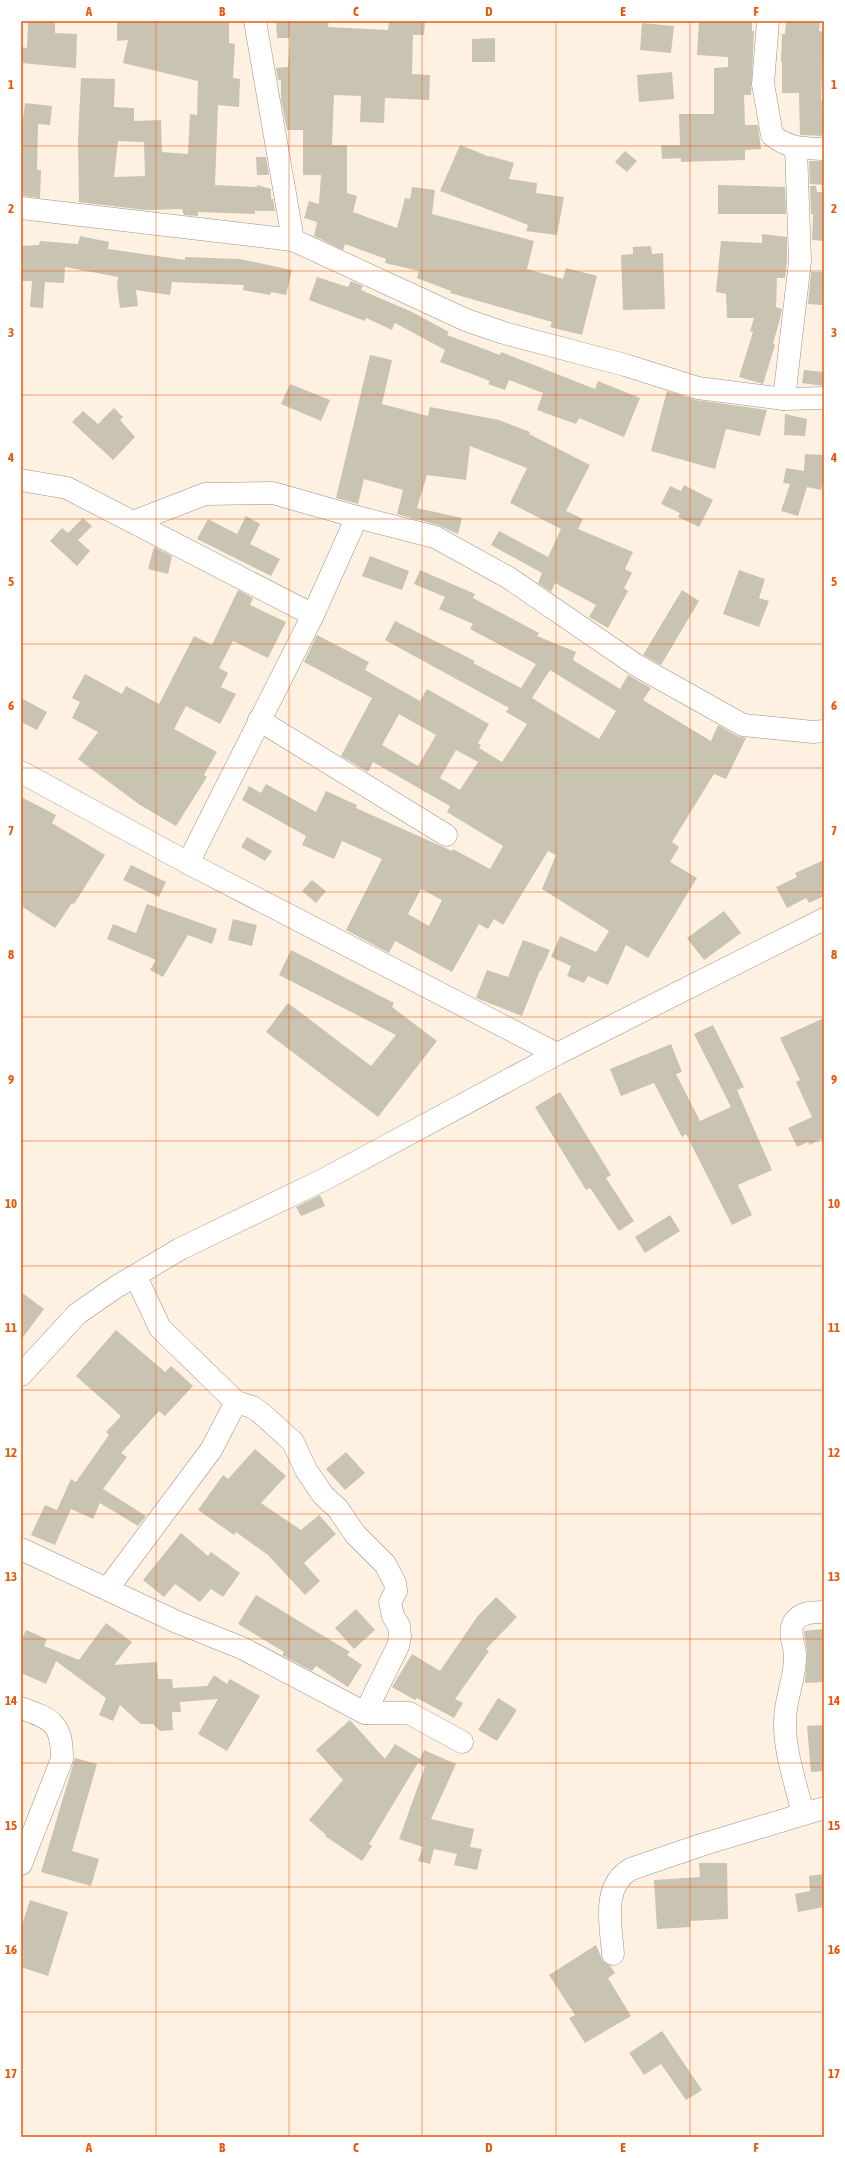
<svg xmlns="http://www.w3.org/2000/svg" width="845" height="2158" viewBox="0 0 845 2158" font-family="'Asap Condensed',sans-serif">
  <style>
    .building { fill: #c9c3b2; fill-rule: evenodd }
    .lines { fill: none; stroke-linecap: round; stroke-linejoin: round }
    .minor-casing { stroke: #9d9083; stroke-width: 23 }
    .minor { stroke: #fff; stroke-width: 22 }
    .grid { fill: none; stroke: #e8590c; stroke-width: 1; stroke-opacity: 0.55 }
    .neatline { fill: none; stroke: #e8590c; stroke-width: 1.5 }
    .grid-label { font-size: 13px; text-anchor: middle; font-weight: bold; fill: #e8590c }
  </style>
  <rect width="100%" height="100%" fill="#fef1e2"/>
  <g class="building">
    <path d="M28,21l27,1v11l22,1 -1,34 -55,-5v-16l6,1z"/>
    <path d="M117,21h112v22l6,1 -2,34 7,1 -1,28 -21,-2 -3,80 42,2v-2l14,4v10h2l2,12h-20v3l-57,-2v4l-14,-1 -2,-6 -37,1 -66,-8 -1,-62 3,-62 34,1 -1,28 20,1v13l27,-1 1,32 26,2 2,-40 7,1 1,-34 -75,-18 5,-23 -11,1zM118,141l26,1 1,34 -31,1z"/>
    <path d="M276,21h53l-1,6 60,3 1,-9h36l-1,14h-11l-1,39 18,1 -1,25 -44,-2 -1,25 -24,-1 1,-26 -27,-1 -2,50h15v48l10,3 -4,16 44,16 8,-30 5,1 2,-12 23,3 -3,24 102,27 -7,28 36,10 3,-11 31,8 -15,59 -32,-8 2,-5 -102,-29 1,-2 -34,-13 2,-7 -34,-8 1,-4 -41,-15 -2,6 -29,-14 3,-14 -13,-4 5,-17 10,3 2,-29h-18v-45h-16l-6,-30v-20h-3l-2,-12 12,-1 2,-29h-13z"/>
    <path d="M699,21h53v10h2l-3,64h-7l1,30h13l3,24 -16,1v10l-64,2v-4l-19,1 -1,-14h19l-1,-31h35v-46l14,-1v-10l-31,-2z"/>
    <path d="M786,21h34l-1,10 5,1 -3,68 2,1 -1,14h2v21l-24,-1 -1,-42h-17v-31h-1l1,-28h3z"/>
    <path d="M642,23l32,3 -3,27 -31,-3z"/>
    <path d="M495,38v24h-23v-23z"/>
    <path d="M672,72l2,27 -35,3 -2,-27z"/>
    <path d="M25,103l27,3 -2,19 -12,-1 -1,46h4l-1,28 -17,-2v-3h-2v-60z"/>
    <path d="M460,145l30,12v-1l24,7 -5,16 28,4 -1,10 28,4 -7,38 -31,-4 2,-6 -88,-34z"/>
    <path d="M625,151l12,10 -10,11 -12,-10z"/>
    <path d="M256,157h10l3,18h-12z"/>
    <path d="M809,161h15v24l-14,-1z"/>
    <path d="M718,185l67,2 1,27h-68z"/>
    <path d="M810,186h6l1,6h7v49l-12,-1 1,-26h-2z"/>
    <path d="M762,234l25,3v23l-2,18h-8l-1,29 6,2 -1,6 -8,29 2,1 -12,39 -24,-7 14,-45 -3,-1 4,-13h-27l-1,-24 -10,-2 5,-51 41,2z"/>
    <path d="M80,236l29,6 -1,7 77,11v-3l55,2 52,11 -6,25 -15,-3 -1,3 -27,-5 1,-5 -72,-3 -2,13 -34,-5 2,16 -18,2 -3,-23 1,-8 -53,-10 -1,16 -19,-1 -2,26 -13,-1 2,-26h-11v-35l18,-1 1,-4 38,3z"/>
    <path d="M651,246l1,8 11,-1 2,56 -42,1 -2,-55 12,-1v-7z"/>
    <path d="M811,272h13l-2,33 -14,-1z"/>
    <path d="M317,277l31,10 3,-6 12,5 -2,4 51,22 37,20 -2,3 53,20 1,-3 94,37 3,-8 42,17 -16,39 -45,-19 -3,6 -39,-14 6,-17 -34,-13 -4,10 -17,-6 2,-3 -50,-19 5,-12 -50,-27 -3,7 -26,-12 -1,3 -56,-21z"/>
    <path d="M370,355l22,5 -10,44 46,12 2,-9 69,13 31,12 -1,2 61,31 -24,46 17,8 -5,10 55,23 -8,17 7,4 -8,15 4,3 -20,37 -19,-11 7,-12 -41,-22 -4,9 -13,-9 4,-10 -51,-28 8,-14 49,26 13,-28 -51,-26 17,-35 -57,-22 -4,34 -39,-5 -10,33 45,10 -4,16 -20,-9 -41,-11 6,-24 -39,-11 -6,25 -22,-6z"/>
    <path d="M804,370l20,2v14l-22,-3z"/>
    <path d="M290,384l40,16 -9,21 -40,-17z"/>
    <path d="M667,391l29,9 71,10 -7,26 -34,-7 -11,40 -64,-18z"/>
    <path d="M114,408l9,9 -3,3 15,17 -22,23 -41,-38 11,-11 15,13z"/>
    <path d="M785,414l22,5 -2,17 -21,-1z"/>
    <path d="M805,454l19,1v22l-3,13 -14,-3 -9,29 -17,-5 9,-27 -7,-1 3,-15 18,3z"/>
    <path d="M684,485l29,15 -14,27 -21,-10 2,-4 -19,-9 9,-18 11,5z"/>
    <path d="M246,516l14,8 -10,20 30,15 -9,17 -74,-37 11,-20 29,15z"/>
    <path d="M83,518l9,8 -14,14 12,11 -13,15 -27,-25 12,-13 6,5z"/>
    <path d="M154,547l18,9 -4,18 -20,-5z"/>
    <path d="M370,556l39,15 -7,19 -40,-14z"/>
    <path d="M420,570l55,24 -2,4 66,35 -2,3 39,16 -3,8 47,29 8,-14 23,13 -8,12 68,41 7,-16 19,11 9,2 -20,41 -12,-5 -42,68 7,5 -9,15 27,16 -49,80 -22,-13 -18,40 -20,-9 -4,7 -17,-7 4,-10 -20,-9 9,-21 36,16 13,-21 -67,-42 14,-34 -8,-4 -45,74 -9,-6 -6,10 -9,-5 -27,48 -57,-31 -6,12 -43,-23 36,-71 -40,-18 -8,18 -32,-14 4,-9 -64,-36 7,-14 12,7 5,-9 50,28 10,-21 31,14 -1,3 96,43 1,-2 37,20 13,-23 -56,-34 3,-6 -77,-44 -5,10 -27,-16 31,-58 -68,-36 13,-27 52,27 -4,8 55,31 7,-12 62,35 -11,19 3,2 -2,3 23,14 25,-38 -21,-12 3,-4 -124,-68 10,-19 80,40 -2,2 48,25 15,-24 -66,-35 3,-5 -34,-15 6,-12 -31,-13zM550,670l66,41 -17,28 -67,-41zM399,714l37,21 -18,31 -36,-21zM456,750l22,12 -18,28 -20,-12zM421,889l21,11 -13,26 -21,-12z"/>
    <path d="M739,570l26,9 -6,19 10,3 -10,26 -36,-13z"/>
    <path d="M238,590l15,8 -3,7 36,17 -18,36 -35,-17 -14,27 9,5 -7,14 15,7 -16,30 -34,-18 -12,23 43,23 -13,23 3,2 -31,49 -36,-21 -62,-46 20,-27 -26,-14 8,-16 -8,-4 13,-24 37,20 4,-8 33,18 35,-68 18,9z"/>
    <path d="M682,590l17,11 -38,64 -18,-10z"/>
    <path d="M21,698l26,14 -10,18 -16,-8z"/>
    <path d="M21,797l35,18 -4,8 53,32 -31,49 -2,-1 -17,25 -34,-22z"/>
    <path d="M247,837l25,14 -7,10 -24,-14z"/>
    <path d="M824,860v36l-15,7 -3,-5 -19,10 -11,-21 21,-10 -2,-4z"/>
    <path d="M131,865l35,17 -7,15 -36,-17z"/>
    <path d="M312,880l14,11 -10,12 -14,-12z"/>
    <path d="M147,904l70,25 -5,15 -24,-9 -25,42 -13,-7 6,-10 -49,-21 6,-15 23,9z"/>
    <path d="M724,911l17,22 -37,27 -17,-22z"/>
    <path d="M233,919l24,6 -5,21 -24,-6z"/>
    <path d="M523,940l27,10 -9,21 -1,-1 -18,46 -46,-18 11,-28 21,7z"/>
    <path d="M291,950l103,53 -2,4 45,34 -59,76 -112,-85 22,-29 83,63 25,-31 -117,-60z"/>
    <path d="M824,1018v127l-3,-6 -11,6 -2,-3 -11,5 -9,-19 24,-11 -16,-35 4,-2 -20,-42z"/>
    <path d="M713,1025l31,62 -7,3 35,80 -34,15 14,30 -20,10 -46,-91 -4,3 -28,-54 -33,13 -11,-27 61,-25 11,28 -6,2 24,47 31,-14 -37,-73z"/>
    <path d="M560,1092l51,83 -5,3 28,43 -15,10 -29,-43 -4,2 -51,-83z"/>
    <path d="M320,1195l5,11 -24,10 -5,-9z"/>
    <path d="M670,1215l10,16 -35,22 -10,-16z"/>
    <path d="M21,1292l23,17 -23,31z"/>
    <path d="M116,1330l49,42 6,-6 22,20 -28,30 -6,-5 -38,42 6,4 -24,32 43,27 -8,10 -38,-23 -7,16 -22,-10 -16,36 -24,-10 14,-30 12,5 14,-31 5,3 33,-47 -3,-3 15,-16 -45,-40z"/>
    <path d="M255,1449l31,27 -25,27 40,27 18,-15 17,19 -32,29 16,18 -15,14 -37,-40 -32,-23 -2,3 -36,-25 25,-35 5,4z"/>
    <path d="M346,1452l19,21 -20,17 -19,-21z"/>
    <path d="M181,1533l27,23 3,-4 29,21 -17,24 -12,-8 -11,13 -25,-18 -11,13 -21,-17z"/>
    <path d="M256,1595l94,57 -3,3 15,10 -14,22 -32,-21 -4,5 -30,-16 2,-3 -46,-28z"/>
    <path d="M496,1597l21,20 -31,32 3,2 -34,48 8,4 -9,15 -37,-20 -2,2 -23,-13 20,-33 28,17 37,-54z"/>
    <path d="M356,1609l19,21 -21,19 -19,-21z"/>
    <path d="M106,1623l26,19 -18,23 43,-3 1,17h14l1,9 34,-2 7,-11 13,9 3,-5 30,17 -33,55 -29,-17 20,-35 -38,3 1,10h-9l1,18 -13,1 -7,-7h-12l-21,-19 -7,16 -14,-6 7,-17 -50,-37 -10,23 -25,-11v-32l5,-11 21,9 -3,7 35,14z"/>
    <path d="M824,1629v53l-19,1 2,-30 -3,-22z"/>
    <path d="M498,1698l19,12 -20,31 -19,-11z"/>
    <path d="M350,1720l35,39 10,-15 25,15 4,-9 32,14 -25,55 43,10 -4,18 12,2 -5,21 -23,-5 3,-11 -23,-5 -4,15 -12,-3 5,-14 -24,-8 26,-72 -7,-4 -49,81 3,2 -10,15 -37,-25 1,-1 -17,-15 34,-40 -27,-30z"/>
    <path d="M824,1725v46l-13,1 -4,-46z"/>
    <path d="M75,1758l22,6 -25,87 27,8 -8,27 -50,-14z"/>
    <path d="M699,1863h28l1,56 -38,2 1,6 -34,2 -3,-49 46,-3z"/>
    <path d="M824,1874v33l-26,5 -3,-18 15,-3 -1,-15z"/>
    <path d="M30,1900l38,12 -20,64 -27,-9v-39z"/>
    <path d="M596,1945l7,16 7,5 5,7 -7,5 23,38 -46,27 -16,-25 6,-3 -26,-40z"/>
    <path d="M662,2031l40,59 -16,10 -25,-36 -17,11 -15,-22z"/>
  </g>
  <g class="lines">
    <g class="minor-casing">
      <g id="minor">
        <path d="M255,21l38,219"/>
        <path d="M768,21l-5,63 9,51c17,14 31,13 52,14"/>
        <path d="M21,208l272,32 173,80 38,13 121,32 73,23 86,11 40,-1"/>
        <path d="M784,399l16,-138 -4,-113"/>
        <path d="M21,480l46,8 246,127"/>
        <path d="M133,522l72,-28 68,-1 84,24 78,20 74,41 127,87 107,60 70,7 11,-1"/>
        <path d="M259,720l187,115"/>
        <path d="M21,772l167,91 369,191"/>
        <path d="M188,863l125,-248 44,-98"/>
        <path d="M21,1375l56,-61 39,-27 64,-38 145,-70 232,-125 267,-135"/>
        <path d="M236,1402l16,5 9,6 32,29 13,28 17,25 15,14 17,25 30,30 10,19 1,8 -6,11 3,14 6,10 1,10 -2,10 -33,67"/>
        <path d="M21,1549l156,73 65,26 123,65h44l53,29"/>
        <path d="M108,1588l103,-138 25,-48 -76,-74 -24,-51"/>
        <path d="M21,1708c31,11 41,15 41,51l-41,105"/>
        <path d="M803,1814c-7,-30 -19,-63 -18,-93 0,-22 10,-42 10,-63 1,-12 -8,-24 -1,-36 7,-10 19,-10 30,-10"/>
        <path d="M613,1954c-2,-29 -12,-68 18,-85l70,-24 123,-37"/>
      </g>
    </g>
    <use href="#minor" class="minor"/>
  </g>
  <path class="grid" d="M156,21v2116M289,21v2116M422,21v2116M556,21v2116M690,21v2116M21,146h803M21,271h803M21,395h803M21,519h803M21,644h803M21,768h803M21,892h803M21,1017h803M21,1141h803M21,1266h803M21,1390h803M21,1514h803M21,1639h803M21,1763h803M21,1887h803M21,2012h803"/>
  <rect width="845" height="2158" fill="none" stroke="#ffffff" stroke-width="44"/>
  <rect x="22" y="22" width="801" height="2114" class="neatline"/>
  <g class="grid-label">
    <text x="89" y="16">A</text>
    <text x="222" y="16">B</text>
    <text x="356" y="16">C</text>
    <text x="489" y="16">D</text>
    <text x="623" y="16">E</text>
    <text x="756" y="16">F</text>
    <text x="11" y="89">1</text>
    <text x="834" y="89">1</text>
    <text x="11" y="213">2</text>
    <text x="834" y="213">2</text>
    <text x="11" y="337">3</text>
    <text x="834" y="337">3</text>
    <text x="11" y="462">4</text>
    <text x="834" y="462">4</text>
    <text x="11" y="586">5</text>
    <text x="834" y="586">5</text>
    <text x="11" y="710">6</text>
    <text x="834" y="710">6</text>
    <text x="11" y="835">7</text>
    <text x="834" y="835">7</text>
    <text x="11" y="959">8</text>
    <text x="834" y="959">8</text>
    <text x="11" y="1084">9</text>
    <text x="834" y="1084">9</text>
    <text x="11" y="1208">10</text>
    <text x="834" y="1208">10</text>
    <text x="11" y="1332">11</text>
    <text x="834" y="1332">11</text>
    <text x="11" y="1457">12</text>
    <text x="834" y="1457">12</text>
    <text x="11" y="1581">13</text>
    <text x="834" y="1581">13</text>
    <text x="11" y="1705">14</text>
    <text x="834" y="1705">14</text>
    <text x="11" y="1830">15</text>
    <text x="834" y="1830">15</text>
    <text x="11" y="1954">16</text>
    <text x="834" y="1954">16</text>
    <text x="11" y="2078">17</text>
    <text x="834" y="2078">17</text>
    <text x="89" y="2152">A</text>
    <text x="222" y="2152">B</text>
    <text x="356" y="2152">C</text>
    <text x="489" y="2152">D</text>
    <text x="623" y="2152">E</text>
    <text x="756" y="2152">F</text>
  </g>
</svg>
